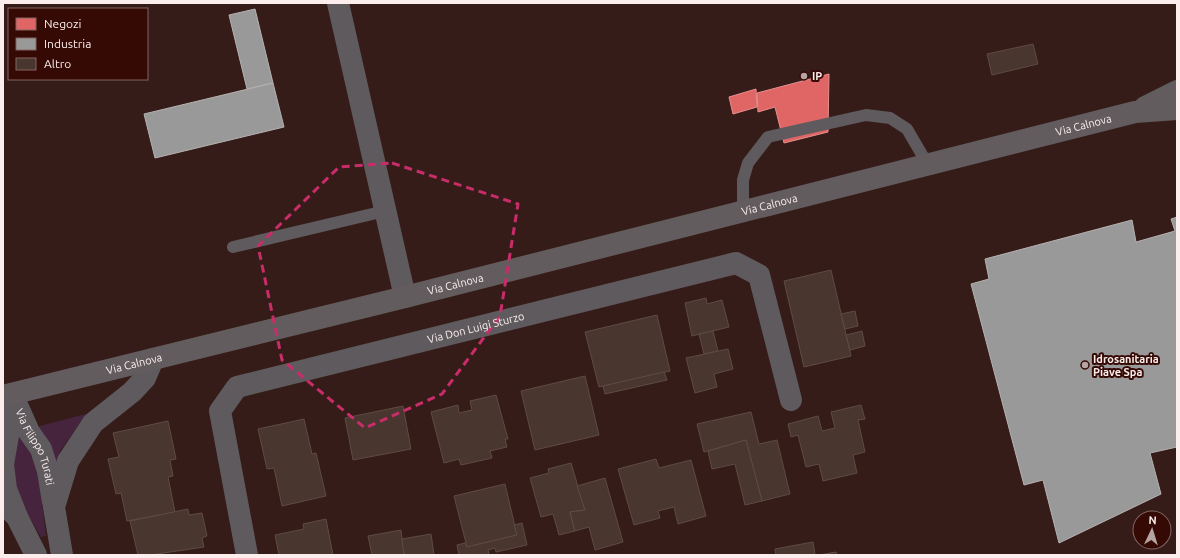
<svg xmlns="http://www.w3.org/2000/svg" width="1180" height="558" viewBox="0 0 1180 558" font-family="Ubuntu,sans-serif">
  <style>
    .green { fill: #46243e }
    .shops { fill: #e06666; stroke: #e88f8e }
    .industry { fill: #999; stroke: #b6b2b2 }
    .building { fill: #49362e; stroke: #5e4b44 }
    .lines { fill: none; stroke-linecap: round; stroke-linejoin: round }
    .lane { stroke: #5f5a5e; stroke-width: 12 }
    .street { stroke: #5f5a5e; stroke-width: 22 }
    .secondary { stroke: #635c5f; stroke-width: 22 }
    .marked { fill: none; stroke: #c82d6a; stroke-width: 3; stroke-dasharray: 8 5; stroke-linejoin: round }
    .poi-dot { fill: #b6a4a2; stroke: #350904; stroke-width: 1.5 }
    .labels { text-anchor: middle; stroke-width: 4; stroke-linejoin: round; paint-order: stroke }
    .poi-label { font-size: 11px; font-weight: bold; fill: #fbeeec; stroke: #350904; text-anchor: start }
    .street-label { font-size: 11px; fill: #fbeeec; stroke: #350904 }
  </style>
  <rect width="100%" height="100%" fill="#351c18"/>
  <g class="green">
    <path d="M86,414l-25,36 -6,17 -19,-40z"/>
    <path d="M17,432l14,16 8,27 7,61 -5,1 -21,-36 -8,-33z"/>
  </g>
  <g class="shops">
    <path d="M829,74l-1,58 -44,11 -9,-36 -17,5 -1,-19z"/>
    <path d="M756,89l1,18 -24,7 -4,-17z"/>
  </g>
  <g class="industry">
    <path d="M255,9l18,74 -26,6 -18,-74z"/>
    <path d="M273,83l11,44 -129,31 -11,-44z"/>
    <path d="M1177,217v230l-27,6 11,41 -102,49 -16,-63 -19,5 -53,-201 18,-5 -4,-20 147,-39 4,22 39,-11 -4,-12z"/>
  </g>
  <g class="building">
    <path d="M1033,44l5,20 -46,11 -5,-21z"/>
    <path d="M831,270l20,86 -47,11 -20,-86z"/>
    <path d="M706,298l1,6 15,-4 7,27 -37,9 -7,-33z"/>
    <path d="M855,311l3,15 -13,3 -4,-15z"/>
    <path d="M657,315l13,56 -71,16 -14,-55z"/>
    <path d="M713,331l5,20 -14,3 -5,-20z"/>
    <path d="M862,331l3,15 -15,4 -4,-15z"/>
    <path d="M728,349l5,20 -19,5 3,13 -22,6 -9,-35z"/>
    <path d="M664,372l3,8 -62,14 -2,-8z"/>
    <path d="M585,376l14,59 -64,15 -14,-59z"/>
    <path d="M496,395l12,44h-3l2,8 -17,4 2,7 -31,7 -2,-6 -15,4 -13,-51 27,-7 1,8 13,-3 -2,-9z"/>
    <path d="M861,405l4,14 -7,1 7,32 -12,3 4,18 -34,8 -4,-17 -13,3 -8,-32 -7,2 -3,-13 30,-8 4,15 13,-3 -4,-16z"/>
    <path d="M403,406l8,43 -58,11 -8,-42z"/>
    <path d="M751,412l8,32 18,-4 13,54 -28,7 -16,-61 -42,12 -7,-28z"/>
    <path d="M304,419l8,35 4,-1 10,43 -44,10 -8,-38 -7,1 -9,-40z"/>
    <path d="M168,421l8,38 -6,1 3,16 -5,1 7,35 -48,9 -6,-28 -5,1 -8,-35 11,-2 -6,-24z"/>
    <path d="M746,440l16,61 -17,4 -10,-41 -23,5 -4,-18z"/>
    <path d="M656,459l3,9 32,-8 15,56 -28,8 -4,-17 -16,4 2,7 -26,7 -16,-56z"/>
    <path d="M571,463l14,47 -15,2 5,19 -16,4 -6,-21 -12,3 -11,-39 19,-5 -1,-4z"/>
    <path d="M605,478l18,64 -28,8 -6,-23 -14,4 -5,-19 15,-2 -8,-24z"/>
    <path d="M505,484l12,51 -50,12 -13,-51z"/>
    <path d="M188,509l1,6 13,-2 5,23 -5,2 2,9 -54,8h-12l-8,-34z"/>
    <path d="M326,519l7,36h-54l-4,-20 29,-6 -1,-5z"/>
    <path d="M522,523l5,22 -31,7 -1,-4 -7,2 1,4 -5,1h-25l-2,-10 8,-2 2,4 50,-12 -3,-10z"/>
    <path d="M401,530l3,25h-32l-4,-19z"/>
    <path d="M431,534l3,21h-30l-2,-16z"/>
    <path d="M813,542l2,13h-39l-1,-6z"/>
    <path d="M836,552l1,3h-18z"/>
  </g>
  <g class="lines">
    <g class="lane">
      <path d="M743,212v-32l5,-17 20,-26 98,-22 24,3 17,11 21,36"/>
      <path d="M233,247l152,-36"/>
    </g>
    <g class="street">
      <path d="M338,3l67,294"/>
      <path d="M12,394v19l-9,51 3,25 11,28"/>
      <path id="s1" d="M13,396l16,36 12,17 7,22 5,31"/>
      <path d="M6,506l11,11 19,38"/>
      <path d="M62,555l-8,-48 14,-46 25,-38 39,-31 13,-14 8,-19"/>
      <path id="s2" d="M247,555l-27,-144 17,-24 499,-124 23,12 32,125"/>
    </g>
    <g class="secondary">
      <path d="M1145,107l32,-16"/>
      <path id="s3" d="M3,396l402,-99 730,-185 42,-3"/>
    </g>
  </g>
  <path class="marked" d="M392,163l126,41 -18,112 -58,78 -77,34 -83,-68 -24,-114 81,-79z"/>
  <g class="poi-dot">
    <circle cx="804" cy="76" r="4"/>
    <circle cx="1085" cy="365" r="4"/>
  </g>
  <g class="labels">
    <g class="poi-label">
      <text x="812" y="80">IP</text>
      <text x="1093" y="363">Idrosanitaria<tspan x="1093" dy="13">Piave Spa</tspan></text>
    </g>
    <g class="street-label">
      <text dy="4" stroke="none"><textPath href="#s3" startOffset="1114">Via Calnova</textPath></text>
      <text dy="4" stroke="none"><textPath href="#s3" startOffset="790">Via Calnova</textPath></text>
      <text dy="4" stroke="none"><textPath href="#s3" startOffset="466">Via Calnova</textPath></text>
      <text dy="4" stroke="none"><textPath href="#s2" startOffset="422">Via Don Luigi Sturzo</textPath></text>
      <text dy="4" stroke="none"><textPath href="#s3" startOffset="135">Via Calnova</textPath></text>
      <text dy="4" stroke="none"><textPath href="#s1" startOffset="56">Via Filippo Turati</textPath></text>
    </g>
  </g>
  <rect width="1180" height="558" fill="none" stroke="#fbeeec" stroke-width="8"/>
  <rect x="8" y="8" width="140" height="72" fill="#350904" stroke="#846561"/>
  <rect x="16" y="18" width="20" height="12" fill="#e06666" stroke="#846561"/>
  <text x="44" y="28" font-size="12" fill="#fbeeec">Negozi</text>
  <rect x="16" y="38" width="20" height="12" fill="#999999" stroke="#846561"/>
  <text x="44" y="48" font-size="12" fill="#fbeeec">Industria</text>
  <rect x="16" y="58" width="20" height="12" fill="#49362e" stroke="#846561"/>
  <text x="44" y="68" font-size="12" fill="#fbeeec">Altro</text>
  <g transform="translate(1152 530) rotate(4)"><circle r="19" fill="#350904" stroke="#846561"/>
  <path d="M0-3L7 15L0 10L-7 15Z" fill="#b6a4a2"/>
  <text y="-6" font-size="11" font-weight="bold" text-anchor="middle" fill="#fbeeec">N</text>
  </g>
</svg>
